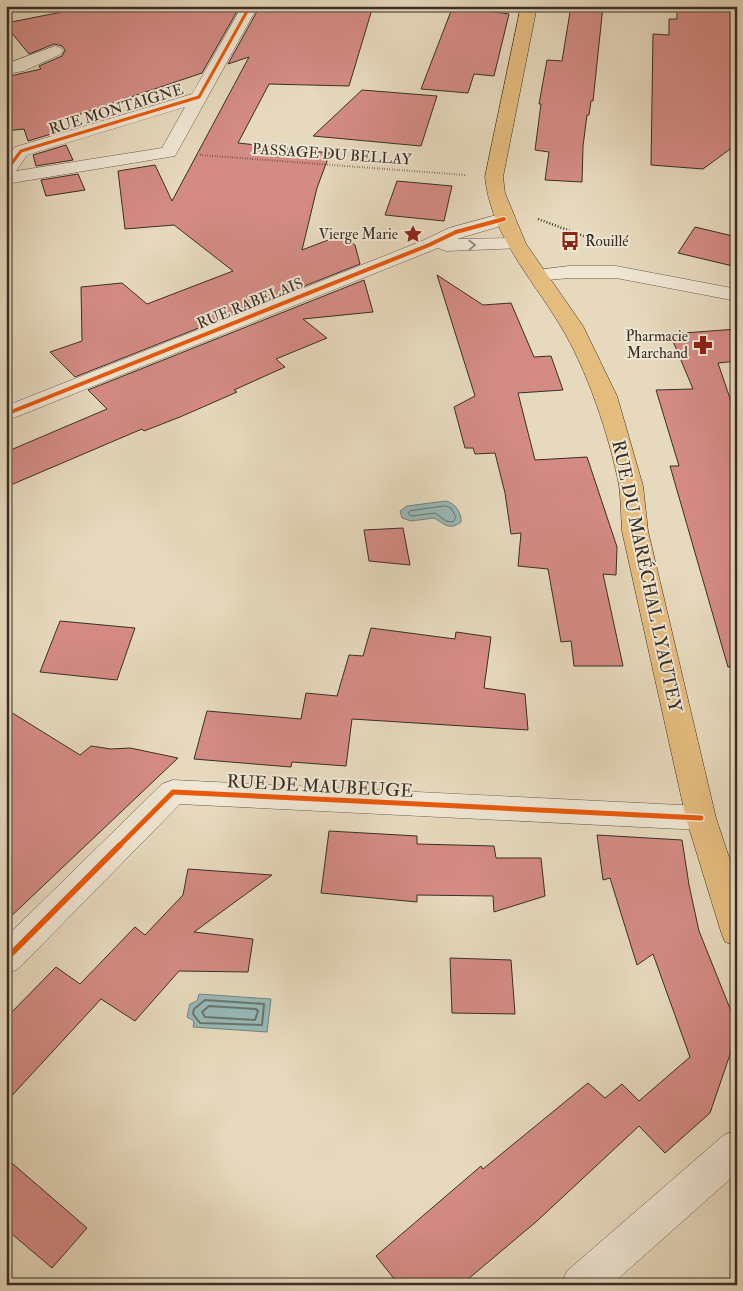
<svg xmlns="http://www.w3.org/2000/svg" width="743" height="1291" viewBox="0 0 743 1291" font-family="'IM FELL Double Pica',serif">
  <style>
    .water { fill: #98b9b7; stroke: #72827d }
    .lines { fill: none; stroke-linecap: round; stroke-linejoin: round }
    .shore-far1 { stroke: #68746e; stroke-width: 1 }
    .shore { stroke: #68746e; stroke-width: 2 }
    .building { fill: #d48b84; stroke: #382f26 }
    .minor-casing { stroke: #645a4c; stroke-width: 1 }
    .major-casing { stroke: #382f26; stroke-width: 1 }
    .path-far1 { stroke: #382f26; stroke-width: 2; stroke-dasharray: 0.5 2; stroke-linecap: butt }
    .path { stroke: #382f26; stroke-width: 2.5; stroke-dasharray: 1 2; stroke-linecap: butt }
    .minor { fill: #efe6d4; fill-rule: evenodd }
    .major { fill: #e4bc7e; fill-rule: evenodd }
    .cycleway-far3-casing { stroke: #efe6d4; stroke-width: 5 }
    .cycleway-far2-casing { stroke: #efe6d4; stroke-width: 6 }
    .cycleway-far1-casing { stroke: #efe6d4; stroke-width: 8 }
    .cycleway-casing { stroke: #efe6d4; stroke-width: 9 }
    .cycleway-far3 { stroke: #e8590c; stroke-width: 3 }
    .cycleway-far2 { stroke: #e8590c; stroke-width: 4 }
    .cycleway-far1 { stroke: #e8590c; stroke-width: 5 }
    .cycleway { stroke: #e8590c; stroke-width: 6 }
    .oneway { stroke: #948a7d }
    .labels { text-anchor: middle; stroke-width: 4; stroke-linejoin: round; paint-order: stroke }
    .far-street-label { font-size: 15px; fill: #382f26; stroke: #efe6d4 }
    .far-poi-label { font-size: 15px; fill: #382f26; stroke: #efe6d4; text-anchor: end }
    .street-label { font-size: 18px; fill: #382f26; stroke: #efe6d4 }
  </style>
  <rect width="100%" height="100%" fill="#e7d9bd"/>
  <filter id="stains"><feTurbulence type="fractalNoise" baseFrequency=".004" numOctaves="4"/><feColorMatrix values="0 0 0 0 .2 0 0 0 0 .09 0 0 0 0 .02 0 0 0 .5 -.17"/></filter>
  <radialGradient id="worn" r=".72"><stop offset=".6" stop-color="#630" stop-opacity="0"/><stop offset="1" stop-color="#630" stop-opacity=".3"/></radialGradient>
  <g class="water">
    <path d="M446,501c9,2 16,12 15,21 -12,9 -16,2 -27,-4l-23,3 -9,-3 -2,-7 7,-5z"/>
    <path d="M199,994l72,5 -4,33 -74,-5 1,-6 -7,-4 3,-13 7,-3z"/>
  </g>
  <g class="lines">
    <path class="shore-far1" d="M445,506l6,2 5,9 -3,5 -7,-1 -11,-8 -23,3 -4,-2 2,-3z"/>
    <g class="shore">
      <path d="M205,1000l59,4 -2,21 -62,-2 -7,-9 1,-5z"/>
      <path d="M209,1006l47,3 2,2 -3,9 -50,-3 -3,-5z"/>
    </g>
  </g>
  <g class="building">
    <path d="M63,6h177l-38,67 -145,49 4,9 -33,10 -4,-12 -18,2v-54l35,-8 -2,-3 23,-10 3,-6 -3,-4 -8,-2 -25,10 -23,-28v-3l56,-11z"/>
    <path d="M260,6h113l-24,80 -80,-2 -31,59 92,10 -13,35 -15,62 39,-15 14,10 5,19 -285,113 -25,-25 32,-11 -1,-54 41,-4 25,21 86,-33 -59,-46 -49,4 -7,-58 37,-6 17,36 77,-144 -21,7z"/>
    <path d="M453,6l56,8 -15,62 -20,-2 -6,19 -47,-4z"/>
    <path d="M571,6h32l-10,95h-2l-2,14h-2l-4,31 -1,36 -37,-2 4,-28 -14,-2 6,-46h-2l8,-44 15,1z"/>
    <path d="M677,6h60v138l-34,25 -52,-4 2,-131 16,1v-16h8z"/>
    <path d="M362,90l75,6 -16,50 -108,-10z"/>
    <path d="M66,145l7,15 -37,6 -3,-11z"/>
    <path d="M78,174l7,16 -39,6 -5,-16z"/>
    <path d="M397,181l55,5 -8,35 -59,-6z"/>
    <path d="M695,227l42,10v30l-59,-14z"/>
    <path d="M437,275l46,30 28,-2 23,54 17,-1 12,34 -45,3 17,67 52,-3 30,90 -1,28 -13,-1 20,92h-49l-3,-25 -10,1 -13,-73 -30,-3 3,-33 -10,1 -6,-41 -10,-40 -20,1 -2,-6h-8l-11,-41 21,-11z"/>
    <path d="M364,280l9,32 -70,7 24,19 -51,21 9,8 -51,23 3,2 -57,25 -36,14 -2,-2 -136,58v-35l101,-43 -19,-19z"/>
    <path d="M737,329v32l-19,2 19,56v247l-9,1 -58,-201h9l-23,-76 37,-1 -23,-55z"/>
    <path d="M403,528l7,37 -41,-4 -5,-31z"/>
    <path d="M60,621l75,7 -18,52 -77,-8z"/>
    <path d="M371,628l84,11 1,-7 35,5 -7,51 41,6 3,36 -176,-11 -6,47 -54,-4 -1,5 -97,-8 13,-48 94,8 5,-26 31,3 12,-41 14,1z"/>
    <path d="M6,709l74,46 11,-9 20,3 19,-1 48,10 -172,163z"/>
    <path d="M329,831l88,5v8l77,2 2,12h45l4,38 -51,16 -1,-16 -76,-1v7l-96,-9z"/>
    <path d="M597,835l85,5 7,45 10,46 38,95v8l-27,79 -45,40 -26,-27 -102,95 -76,64h-62l-23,-29 105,-90 2,3 105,-86 17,15 17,-14 17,17 51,-44 -37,-103 -16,11 -27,-87 -7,2z"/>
    <path d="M188,869l84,6 -78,57 59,7 -5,33 -69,-1 -44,50 -34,-22 -95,103v-84l50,-51 24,17 55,-57 10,8 38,-40z"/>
    <path d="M450,958l61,2 4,54 -63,-1z"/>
    <path d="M6,1158l81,70 -35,40 -46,-39z"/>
  </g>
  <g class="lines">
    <g class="minor-casing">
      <g id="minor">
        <path d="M242,6h16l-83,150 -169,28v-26l9,-11 177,-53zM185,107l-23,41 -146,23 11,-16z"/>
        <path d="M55,46l6,2 2,3 -2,3 -37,17 -18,3v-10z"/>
        <path d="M504,213l7,2 3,4 -3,4 -54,16 59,-1 7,2 3,4 -3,4 -77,3 -8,-3 -432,173v-15l416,-165 27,-13z"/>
        <path d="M569,266h47l121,23v12l-121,-23h-47l-32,3 -7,-2 -3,-4 3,-4z"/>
        <path d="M173,780l528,26 11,3 4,9 -4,9 -11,3 -521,-26 -162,165 -12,5v-37l156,-153z"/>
        <path d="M737,1130v43l-126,112h-50l6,-14 157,-136z"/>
      </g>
    </g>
    <g class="major-casing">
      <path id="major" d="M521,6h16l-34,171 2,16 21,51 57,82 34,70 26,90 5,45 68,287 21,63v65l-12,-4 -4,-10 -35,-114 -64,-287c-1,-15 -1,-31 -3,-46 -10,-50 -32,-116 -59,-160 -29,-48 -69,-90 -75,-148z"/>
    </g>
    <path class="path-far1" d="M200,155l265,20"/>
    <path class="path" d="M538,219l67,25"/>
    <use href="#minor" class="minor"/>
    <use href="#major" class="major"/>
    <g class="cycleway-far3-casing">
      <path id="cycleway-far3" d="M6,171l15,-20 178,-54 51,-91"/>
    </g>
    <g class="cycleway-far2-casing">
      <path id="cycleway-far2" d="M6,414l423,-169 27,-13 48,-13"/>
    </g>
    <g class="cycleway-far1-casing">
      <path id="cycleway-far1" d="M119,846l54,-54 528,26"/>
    </g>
    <g class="cycleway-casing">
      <path id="cycleway" d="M6,959l114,-114"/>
    </g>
    <use href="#cycleway-far3" class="cycleway-far3"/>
    <use href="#cycleway-far2" class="cycleway-far2"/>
    <use href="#cycleway-far1" class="cycleway-far1"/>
    <use href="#cycleway" class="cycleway"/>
  </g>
  <defs><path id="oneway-chevron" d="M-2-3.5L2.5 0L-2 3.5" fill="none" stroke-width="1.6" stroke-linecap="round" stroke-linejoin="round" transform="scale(1.25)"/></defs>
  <use class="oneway" href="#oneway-chevron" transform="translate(472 245) rotate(-1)"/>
  <defs>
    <g id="sight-bare" transform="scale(1.5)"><path d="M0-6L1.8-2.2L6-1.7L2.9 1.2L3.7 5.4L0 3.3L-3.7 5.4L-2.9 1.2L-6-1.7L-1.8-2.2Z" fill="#8f2418" stroke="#efe6d4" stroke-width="2.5" paint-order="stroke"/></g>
    <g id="bus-bare" transform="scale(1.5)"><path d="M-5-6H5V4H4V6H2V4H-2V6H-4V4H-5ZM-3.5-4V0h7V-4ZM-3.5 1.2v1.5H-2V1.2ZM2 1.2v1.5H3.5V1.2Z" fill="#8f2418" stroke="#efe6d4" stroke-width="2.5" paint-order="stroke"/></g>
    <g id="pharmacy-bare" transform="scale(1.5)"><path d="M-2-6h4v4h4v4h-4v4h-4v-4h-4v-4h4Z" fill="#8f2418" stroke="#efe6d4" stroke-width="2.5" paint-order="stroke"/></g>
  </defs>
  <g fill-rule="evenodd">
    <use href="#sight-bare" x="413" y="234"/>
    <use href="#bus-bare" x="570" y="241"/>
    <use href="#pharmacy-bare" x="703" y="345"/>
  </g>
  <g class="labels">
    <g class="far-street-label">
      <text transform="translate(116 109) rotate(-17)" y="5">RUE MONTAIGNE</text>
      <text transform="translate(332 154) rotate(4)" y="5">PASSAGE DU BELLAY</text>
      <text transform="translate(250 303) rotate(-22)" y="5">RUE RABELAIS</text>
    </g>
    <g class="far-poi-label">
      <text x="398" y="239">Vierge Marie</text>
      <text x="585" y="246" text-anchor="start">Rouillé</text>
      <text x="688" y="341">Pharmacie<tspan x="688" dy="17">Marchand</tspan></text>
    </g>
    <g class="street-label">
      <text transform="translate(647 576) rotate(78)" y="6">RUE DU MARÉCHAL LYAUTEY</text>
      <text transform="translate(320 786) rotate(3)" y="6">RUE DE MAUBEUGE</text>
    </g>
  </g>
  <rect width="743" height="1291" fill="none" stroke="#e7d9bd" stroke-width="25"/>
  <rect x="8" y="8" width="728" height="1276" fill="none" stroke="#382f26" stroke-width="2.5"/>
  <rect x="12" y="12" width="718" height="1266" fill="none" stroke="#382f26"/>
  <rect width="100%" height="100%" filter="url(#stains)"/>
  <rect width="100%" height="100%" fill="url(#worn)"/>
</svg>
